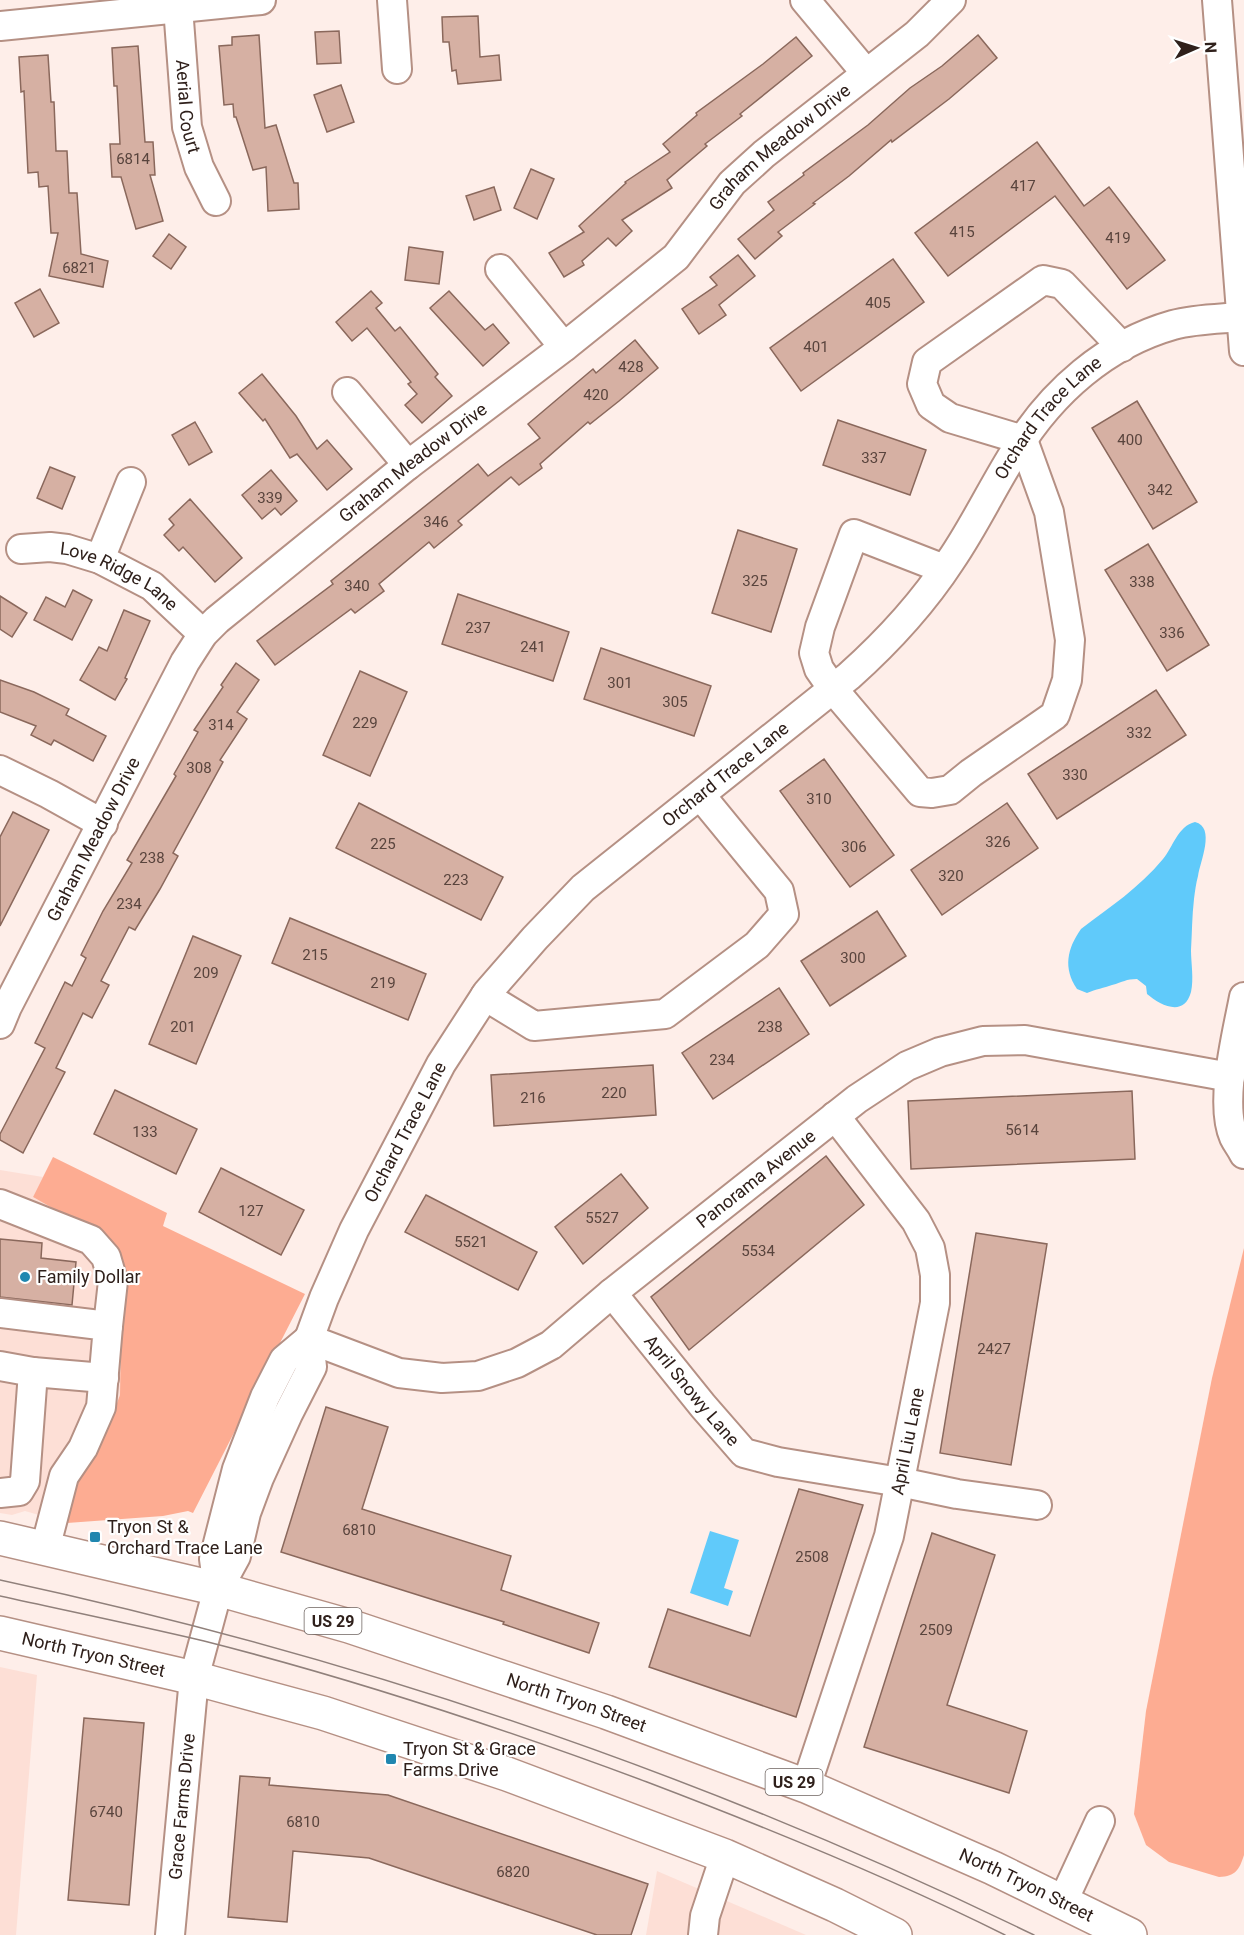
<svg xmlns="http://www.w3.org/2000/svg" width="1244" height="1935" viewBox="0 0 1244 1935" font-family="Roboto,sans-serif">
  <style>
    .built { fill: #fddfd6 }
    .green { fill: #fdac92 }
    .water { fill: #60cafa }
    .building { fill: #d6b0a3; stroke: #8a685c; stroke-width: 1.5 }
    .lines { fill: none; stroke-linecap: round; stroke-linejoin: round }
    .minor-casing { stroke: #b59084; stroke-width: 32 }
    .major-casing { stroke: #b59084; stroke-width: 36 }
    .minor { stroke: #fff; stroke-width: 28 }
    .major { stroke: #fff; stroke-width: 33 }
    .tram { stroke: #90807b; stroke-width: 1.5 }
    .poi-dot { fill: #2087b0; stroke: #fff; stroke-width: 2 }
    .labels { text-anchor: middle; stroke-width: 4.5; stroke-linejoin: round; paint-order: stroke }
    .number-label { font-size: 15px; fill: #59443d }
    .shield { fill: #fff; stroke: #6d635f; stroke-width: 1.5 }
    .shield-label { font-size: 16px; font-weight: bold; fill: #2f201b }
    .street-label { font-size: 18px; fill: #2f201b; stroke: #fff }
    .poi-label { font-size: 18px; fill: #2f201b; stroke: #fff; text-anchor: start }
  </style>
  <rect width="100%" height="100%" fill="#feeee9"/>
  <g class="built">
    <path d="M0,1170l43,7 -10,20 58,33 30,99 -1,66 -14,37 -30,51 -9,40 -42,-12 -13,4 -12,-2z"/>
    <path d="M0,1667l37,8 -21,260h-16z"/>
    <path d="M657,1871l149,64h-160z"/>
  </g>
  <g class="green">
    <path d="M53,1157l114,56 -4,13 142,68 -112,219 -5,-2 -25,5 -96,7 9,-40 30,-51 14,-37 1,-66 -30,-99 -58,-33z"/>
    <path d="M1244,1248v607c-5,15 -8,21 -25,22l-50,-15 -23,-17 -12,-31 12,-103 66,-333z"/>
  </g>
  <g class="water">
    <path d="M1195,822c21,5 5,40 3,54 -2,7 -3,15 -4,23 -2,17 -2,34 -3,51 0,13 3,29 0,42 -7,26 -31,13 -44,2l-1,-8 -9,-7c-11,0 -14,3 -25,6 -8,3 -16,4 -25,8l-10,-4c-14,-21 -10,-40 4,-60 29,-22 58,-41 82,-70 10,-12 15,-33 32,-37z"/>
    <path d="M710,1531l29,9 -15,48 9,3 -5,15 -38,-13z"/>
  </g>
  <g class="building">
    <path d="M478,16l2,41 19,-2 2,25 -43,4 -2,-14 -4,1 -3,-29h-6l-1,-25z"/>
    <path d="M339,31l2,32 -24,1 -2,-32z"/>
    <path d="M259,35l6,93 11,-3 18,58h4l1,26 -31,2 -2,-44 -13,3 -17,-53h-2l-1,-13 -9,1 -5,-59 13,-1v-8z"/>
    <path d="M978,35l19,23 -48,41 -57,43 -1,-2 -42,36 -36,27 2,1 -37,28 4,4 -27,23 -17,-20 36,-29 -6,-8 36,-27 -1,-2 65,-48 42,-37 32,-22z"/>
    <path d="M796,37l16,19 -72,58 2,2 -37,28 2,2 -40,34 5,8 -50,32 10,11 -16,15 -8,-8 -26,23 2,4 -20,12 -15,-24 35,-21 -5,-6 47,-43 -1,-1 45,-30 -7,-8 34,-29 -1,-2 67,-49z"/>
    <path d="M138,46l7,96h8l2,33h-5l13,46 -27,8 -15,-52h-9l-2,-33h10l-3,-58h-3l-2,-38z"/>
    <path d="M48,55l3,47h3l2,49h11l2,42h8l4,61 27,7 -5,26 -54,-11 9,-43h-7l-3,-47 -9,1 -1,-15 -10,1 -4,-82 -3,1 -2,-35z"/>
    <path d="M341,85l13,37 -27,10 -13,-37z"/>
    <path d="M1037,142l47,64 25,-19 56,73 -38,29 -72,-93 -107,80 -33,-43z"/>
    <path d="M531,169l23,10 -17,40 -23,-11z"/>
    <path d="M494,187l7,23 -27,10 -8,-24z"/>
    <path d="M169,234l17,13 -15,22 -18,-13z"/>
    <path d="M409,247l34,5 -4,32 -34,-4z"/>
    <path d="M738,255l17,21 -36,29 7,10 -27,19 -17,-25 35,-24 -7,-8z"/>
    <path d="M893,259l31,43 -123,89 -31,-43z"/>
    <path d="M40,289l19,34 -25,14 -19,-34z"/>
    <path d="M371,291l11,12 -6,5 19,23 5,-4 38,47 -3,3 17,19 -30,27 -17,-18 12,-11 -9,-10 3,-2 -44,-54 -15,13 -16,-19z"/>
    <path d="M449,291l36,39 8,-6 16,19 -26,23 -53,-58z"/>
    <path d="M635,340l23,28 -39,33 -29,23 -2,-2 -48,42 2,4 -23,17 -8,-8 -53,44 4,4 -28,23 -5,-6 -50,42 5,7 -29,22 -4,-4 -76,56 -18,-24 76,-57 -2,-3 147,-117 10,12 52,-38 -12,-14 65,-55 3,4z"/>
    <path d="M262,374l34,42 21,33 10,-9 25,29 -25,21 -30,-36 -7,4 -25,-39 -2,2 -24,-28z"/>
    <path d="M1137,401l60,101 -44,27 -61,-101z"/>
    <path d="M838,420l88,30 -16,45 -87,-30z"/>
    <path d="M195,422l17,30 -23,13 -17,-30z"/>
    <path d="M50,467l25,10 -13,32 -25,-11z"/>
    <path d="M271,470l26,31 -16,14 -6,-7 -13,11 -20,-24z"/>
    <path d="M190,499l52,59 -27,24 -32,-35 -4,4 -15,-16 10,-10 -5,-6z"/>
    <path d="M738,530l59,19 -26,83 -59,-19z"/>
    <path d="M1148,544l61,101 -42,26 -62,-101z"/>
    <path d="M73,590l19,10 -20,40 -38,-20 12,-23 19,10z"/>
    <path d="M458,594l111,38 -16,49 -111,-37z"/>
    <path d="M0,596l27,17 -15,24 -12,-8z"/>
    <path d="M124,610l26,11 -25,57 2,1 -12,21 -35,-20 19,-33 8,4z"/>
    <path d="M601,648l110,38 -17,50 -110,-37z"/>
    <path d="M236,663l23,17 -22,32 10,7 -27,41 3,2 -50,91 5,3 -18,33 -25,41 -6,-3 -28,54 8,4 -17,33 -9,-5 -27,55 9,4 -42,81 -23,-13v-6l45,-86 -10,-5 30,-61 7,4 14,-28 -5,-3 22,-44 29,-48 -5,-3 49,-84 -2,-2 24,-42 -4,-2 29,-43 -2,-2z"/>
    <path d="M360,671l47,21 -37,84 -47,-21z"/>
    <path d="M0,680l34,12 35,17 -3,6 40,21 -13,25 -39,-21 -3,5 -20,-10 5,-9 -36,-14z"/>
    <path d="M1156,690l30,45 -129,84 -29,-45z"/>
    <path d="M824,759l70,96 -44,32 -70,-96z"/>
    <path d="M359,803l144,74 -22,43 -145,-72z"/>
    <path d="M1007,803l31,45 -96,67 -31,-45z"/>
    <path d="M13,812l36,18 -49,96v-89z"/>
    <path d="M877,911l29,45 -76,50 -29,-45z"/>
    <path d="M290,918l136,56 -18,46 -136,-57z"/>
    <path d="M193,936l48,20 -45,108 -47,-20z"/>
    <path d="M779,988l30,46 -96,65 -31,-46z"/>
    <path d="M653,1065l3,50 -162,11 -3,-51z"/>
    <path d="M115,1090l82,39 -21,45 -82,-40z"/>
    <path d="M1132,1091l3,68 -224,10 -3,-68z"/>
    <path d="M826,1156l38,49 -175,145 -38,-53z"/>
    <path d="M221,1168l83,42 -23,45 -82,-43z"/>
    <path d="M621,1174l27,34 -65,56 -28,-37z"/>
    <path d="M426,1195l111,57 -19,38 -113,-58z"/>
    <path d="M976,1233l71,11 -36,221 -71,-12z"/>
    <path d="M0,1239l42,4 -1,15 35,4 -4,43 -72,-8z"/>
    <path d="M326,1407l62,20 -26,82 149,47 -10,34 98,33 -10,30 -86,-29 1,-2 -223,-70z"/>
    <path d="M799,1489l64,16 -67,212 -147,-50 19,-58 82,27z"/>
    <path d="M932,1533l63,22 -48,150 80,26 -18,62 -145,-46z"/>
    <path d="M84,1718l60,5 -15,182 -61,-5z"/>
    <path d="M240,1776l30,2 -1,7 119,10 260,89 -17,51h-34l-228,-77 -76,-7 -6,71 -59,-5z"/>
  </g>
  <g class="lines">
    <g class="minor-casing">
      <g id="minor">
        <path d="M392,0l5,69"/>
        <path d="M805,0l61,73"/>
        <path d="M1217,0l27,351"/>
        <path id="s1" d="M178,7l9,120 12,40 17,34"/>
        <path d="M0,26l261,-26"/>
        <path d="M500,269l64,78"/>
        <path d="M347,392l61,73"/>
        <path id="s2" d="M21,549l29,-2 17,2 33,10 52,27 51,48"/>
        <path d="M100,559l31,-77"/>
        <path d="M944,569l-90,-35 -34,93 -6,26 5,16 14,20 87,103 12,1 18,-3 21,-17 84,-58 12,-35 3,-40 -21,-128 -26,-72 -73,-22 -19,-13 -9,-21 5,-22 116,-82 19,4 60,63"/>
        <path d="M0,770l49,24 54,30"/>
        <path d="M485,996l49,30 131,-12 92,-69 27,-31 -5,-23 -78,-95"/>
        <path d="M1244,997c-7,37 -25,106 -10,140 3,6 7,11 10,17"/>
        <path id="s3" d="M0,1024l7,-17 178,-345 18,-28 14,-14 191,-155 156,-118 112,-90 56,-74 32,-29 153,-120 34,-34"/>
        <path d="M0,1204l91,36 15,17 7,24 -5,45"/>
        <path id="s4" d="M612,1293l91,113 41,47 34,9 122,20 57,12 80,11"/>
        <path d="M0,1313l108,13 -7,81 -18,41 -19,28 -19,73"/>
        <path id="s5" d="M309,1339l90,34 43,5 36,-2 39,-13 34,-18 61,-52 245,-194 50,-33 33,-14 43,-11 42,-1 205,37"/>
        <path d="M0,1366l33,6"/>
        <path d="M0,1493l19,-2 6,-10 8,-109 71,6"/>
        <path d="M218,1589l-4,-30 23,-90 28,-72 19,-37 25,-21"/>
        <path id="s6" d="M806,1786l83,-250 46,-233v-28l-5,-27 -14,-27 -81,-105"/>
        <path d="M1063,1901l37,-80"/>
        <path id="s7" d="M170,1935l24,-257 24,-89 18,-33 10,-43 13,-35 29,-64 24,-47 -3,-28 15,-41 30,-68 87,-166 46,-71 48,-55 48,-50 266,-212c38,-34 74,-73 102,-116 24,-35 42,-74 65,-110 36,-58 90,-106 157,-125 22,-6 45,-6 68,-8"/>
        <path d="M703,1935l2,-19 20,-60"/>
      </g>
    </g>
    <g class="major-casing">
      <g id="major">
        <path id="s8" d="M0,1538l218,51 131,37 257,86 200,74 187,82 137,67"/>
        <path id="s9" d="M0,1633l194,45 129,35 184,61 218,82 110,49 60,30"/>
      </g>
    </g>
    <use href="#minor" class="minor"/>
    <use href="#major" class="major"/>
    <g class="tram">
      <path d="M0,1580c358,77 705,195 1034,355"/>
      <path d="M0,1596c68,15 136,29 204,45 150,38 298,87 443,141 121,46 242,95 358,153"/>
    </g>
  </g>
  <g class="poi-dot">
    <circle cx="25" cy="1277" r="6"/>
    <rect x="89" y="1531" width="12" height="12" rx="3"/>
    <rect x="385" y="1753" width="12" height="12" rx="3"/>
  </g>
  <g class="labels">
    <g class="number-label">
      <text x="133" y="164">6814</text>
      <text x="1023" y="191">417</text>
      <text x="962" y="237">415</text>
      <text x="1118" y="243">419</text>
      <text x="79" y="273">6821</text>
      <text x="878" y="308">405</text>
      <text x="816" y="352">401</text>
      <text x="631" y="372">428</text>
      <text x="596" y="400">420</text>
      <text x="1130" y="445">400</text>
      <text x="874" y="463">337</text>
      <text x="1160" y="495">342</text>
      <text x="270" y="503">339</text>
      <text x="436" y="527">346</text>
      <text x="755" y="586">325</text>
      <text x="1142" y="587">338</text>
      <text x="357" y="591">340</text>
      <text x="478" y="633">237</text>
      <text x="1172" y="638">336</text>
      <text x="533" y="652">241</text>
      <text x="620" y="688">301</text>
      <text x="675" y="707">305</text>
      <text x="365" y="728">229</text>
      <text x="221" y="730">314</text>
      <text x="1139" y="738">332</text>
      <text x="199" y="773">308</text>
      <text x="1075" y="780">330</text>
      <text x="819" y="804">310</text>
      <text x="998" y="847">326</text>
      <text x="383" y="849">225</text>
      <text x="854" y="852">306</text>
      <text x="152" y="863">238</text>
      <text x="951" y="881">320</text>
      <text x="456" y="885">223</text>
      <text x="129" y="909">234</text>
      <text x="315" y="960">215</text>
      <text x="853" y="963">300</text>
      <text x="206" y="978">209</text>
      <text x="383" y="988">219</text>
      <text x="183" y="1032">201</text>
      <text x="770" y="1032">238</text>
      <text x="722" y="1065">234</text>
      <text x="614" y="1098">220</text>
      <text x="533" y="1103">216</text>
      <text x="1022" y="1135">5614</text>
      <text x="145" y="1137">133</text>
      <text x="251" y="1216">127</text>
      <text x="602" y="1223">5527</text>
      <text x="471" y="1247">5521</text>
      <text x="758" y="1256">5534</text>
      <text x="994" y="1354">2427</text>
      <text x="359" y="1535">6810</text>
      <text x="812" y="1562">2508</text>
      <text x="936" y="1635">2509</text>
      <text x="106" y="1817">6740</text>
      <text x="303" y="1827">6810</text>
      <text x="513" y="1877">6820</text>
    </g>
    <g class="shield">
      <rect x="304.5" y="1608" width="57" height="26" rx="4.5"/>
      <rect x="765.5" y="1769" width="57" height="26" rx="4.5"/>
    </g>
    <g class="shield-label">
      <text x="333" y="1627">US 29</text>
      <text x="794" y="1788">US 29</text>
    </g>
    <g class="street-label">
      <text dy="6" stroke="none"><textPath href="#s1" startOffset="100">Aerial Court</textPath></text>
      <text dy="6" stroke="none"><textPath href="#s3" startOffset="1197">Graham Meadow Drive</textPath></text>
      <text dy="6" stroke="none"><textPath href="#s7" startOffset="1821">Orchard Trace Lane</textPath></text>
      <text dy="6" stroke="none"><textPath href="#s3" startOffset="711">Graham Meadow Drive</textPath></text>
      <text dy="6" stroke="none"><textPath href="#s2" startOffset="105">Love Ridge Lane</textPath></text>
      <text dy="6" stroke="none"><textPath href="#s7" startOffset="1335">Orchard Trace Lane</textPath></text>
      <text dy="6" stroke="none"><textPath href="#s3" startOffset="207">Graham Meadow Drive</textPath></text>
      <text dy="6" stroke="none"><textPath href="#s7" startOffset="849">Orchard Trace Lane</textPath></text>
      <text dy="6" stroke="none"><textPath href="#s5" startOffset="519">Panorama Avenue</textPath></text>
      <text dy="6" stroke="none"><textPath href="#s4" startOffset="126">April Snowy Lane</textPath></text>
      <text dy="6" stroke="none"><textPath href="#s6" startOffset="360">April Liu Lane</textPath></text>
      <text dy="6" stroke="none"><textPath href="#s9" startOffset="96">North Tryon Street</textPath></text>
      <text dy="6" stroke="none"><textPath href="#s8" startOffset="600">North Tryon Street</textPath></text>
      <text dy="6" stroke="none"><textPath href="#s7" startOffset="129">Grace Farms Drive</textPath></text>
      <text dy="6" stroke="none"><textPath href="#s8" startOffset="1086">North Tryon Street</textPath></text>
    </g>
    <g class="poi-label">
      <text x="37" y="1283">Family Dollar</text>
      <text x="107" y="1533">Tryon St &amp;<tspan x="107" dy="21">Orchard Trace Lane</tspan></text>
      <text x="403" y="1755">Tryon St &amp; Grace<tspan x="403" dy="21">Farms Drive</tspan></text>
    </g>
  </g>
  <g transform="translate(1196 48) rotate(87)" stroke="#ffffff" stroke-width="4.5" paint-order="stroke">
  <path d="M0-4.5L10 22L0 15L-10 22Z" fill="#2f201b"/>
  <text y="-9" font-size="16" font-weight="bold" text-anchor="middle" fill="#2f201b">N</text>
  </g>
</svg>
